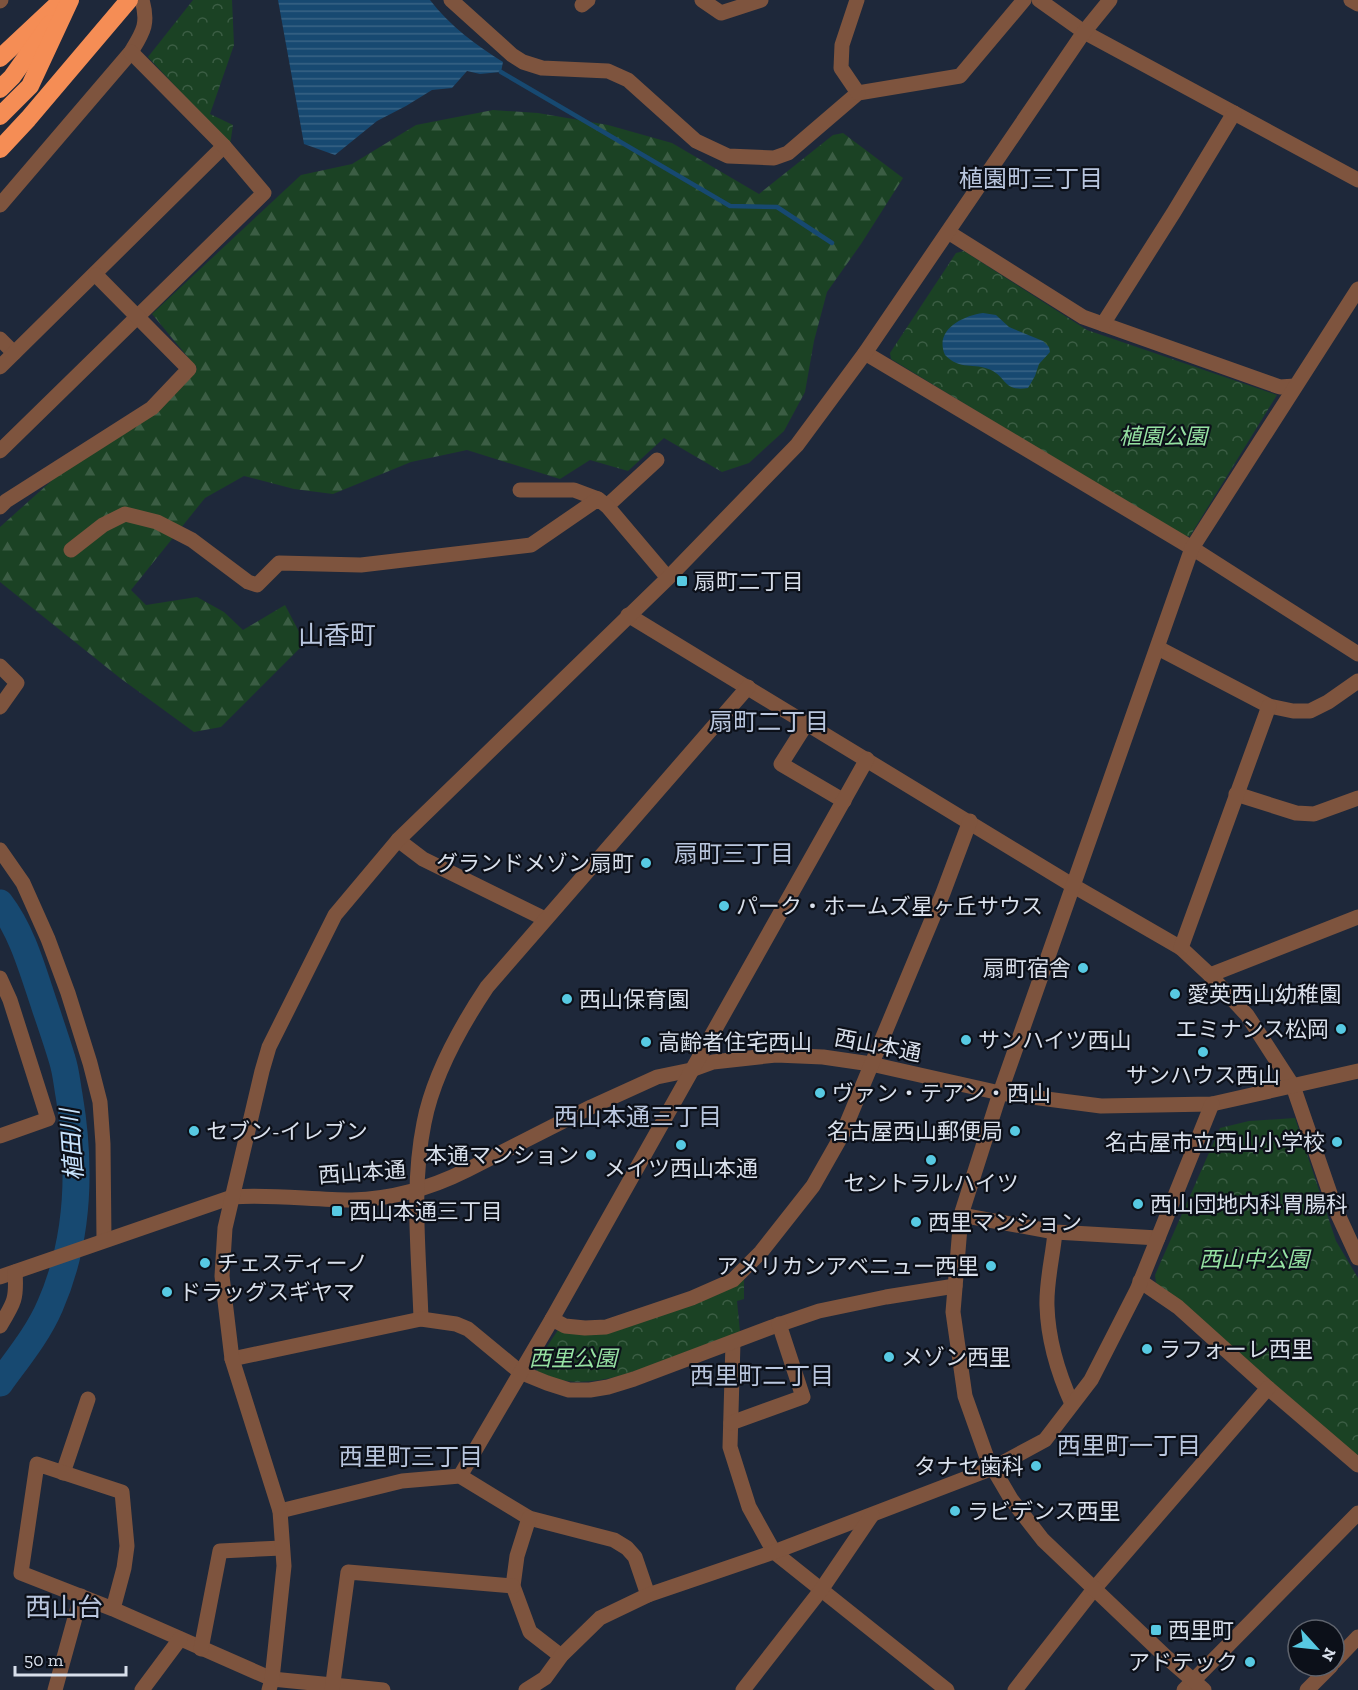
<svg xmlns="http://www.w3.org/2000/svg" width="1358" height="1690" viewBox="0 0 1358 1690" font-family="'Zilla Slab','Noto Sans JP',serif">
  <style>
    .forest { fill: url(#forest-firs) }
    .park { fill: url(#park-crowns) }
    .water { fill: url(#water-rules) }
    .lines { fill: none; stroke-linecap: round; stroke-linejoin: round }
    .stream { stroke: #174971; stroke-width: 4.5 }
    .river { stroke: #174971; stroke-width: 27 }
    .minor { stroke: #7e543e; stroke-width: 15 }
    .highway { stroke: #f58d55; stroke-width: 18 }
    .poi-dot { fill: #57c9e2; stroke: #0c1019; stroke-width: 2 }
    .labels { text-anchor: middle; stroke-width: 4.5; stroke-linejoin: round; paint-order: stroke }
    .park-label { font-size: 22px; font-style: italic; fill: #95e1a2; stroke: #0c1019 }
    .poi-label { font-size: 22px; fill: #d8dfeb; stroke: #0c1019; text-anchor: start }
    .street-label { font-size: 22px; fill: #d8dfeb; stroke: #0c1019 }
    .neighbourhood-label { font-size: 24px; fill: #b9c6de; stroke: #0c1019 }
    .water-label { font-size: 24px; font-style: italic; fill: #c8e4fe; stroke: #0c1019 }
    .quarter-label { font-size: 26px; fill: #b9c6de; stroke: #0c1019 }
  </style>
  <defs>
    <pattern id="forest-firs" width="22" height="20" patternUnits="userSpaceOnUse" patternTransform="scale(1.5)"><rect width="22" height="20" fill="#1b4224"/><path d="M5 1l3.5 6h-7zM16 11l3.5 6h-7z" fill="#3b5d44"/></pattern>
    <pattern id="park-crowns" width="20" height="18" patternUnits="userSpaceOnUse" patternTransform="scale(1.5)"><rect width="20" height="18" fill="#1b4224"/><path d="M2 6a3 3 0 1 1 6 0M12 15a3 3 0 1 1 6 0" fill="none" stroke="#3b5d44"/></pattern>
    <pattern id="water-rules" width="6" height="5" patternUnits="userSpaceOnUse" patternTransform="scale(1.5)"><rect width="6" height="5" fill="#174971"/><path d="M0 2.5h6" fill="none" stroke="#386385"/></pattern>
  </defs>
  <rect width="100%" height="100%" fill="#1e283a"/>
  <path class="forest" d="M493,110l45,3 70,12 64,18 87,51 74,-59 10,-2 60,45 -42,66 -34,48 -13,49 -9,51 -21,39 -35,32 -27,9 -58,-34 -36,33 -38,-11 -30,19 -93,-29 -56,12 -78,32 -39,-5 -50,-13 -39,22 -74,92 15,15 51,-8 27,15 19,18 42,-25 20,38 -84,84 -27,5 -74,-54 -120,-96v-55l58,-52 97,-64 42,-43 -45,-54 149,-139 51,-11 64,-39z"/>
  <g class="park">
    <path d="M193,0h39l2,45 -24,69 23,11 -3,20 -82,-88z"/>
    <path d="M964,251l123,79 190,65 -87,141 -6,1 -293,-178 -1,-6 66,-100z"/>
    <path d="M1295,1118l41,123 22,37v181l-202,-176 -1,-8 65,-147 29,-7z"/>
    <path d="M744,1278v21l-7,2 3,31c-25,9 -50,19 -74,28 -44,16 -85,33 -130,12l10,-24 12,-18 7,2z"/>
  </g>
  <g class="water">
    <path d="M278,0h152c19,25 47,46 73,62l-2,10 -21,2 -13,-3 -15,17 -20,2 -26,16 -29,15 -42,34 -31,-11z"/>
    <path d="M983,313l13,2 13,12 34,14 6,6 1,5 -11,12 -4,12 -7,12c-24,4 -21,-10 -37,-18 -18,-8 -30,1 -46,-15 -11,-25 17,-39 38,-42z"/>
  </g>
  <g class="lines">
    <path class="stream" d="M501,72l229,134 47,1 55,36"/>
    <path class="river" d="M0,903c23,30 33,69 45,104 6,18 12,35 17,52 4,12 5,25 7,36 12,70 10,145 -19,211 -12,28 -32,52 -50,77"/>
    <g class="minor">
      <path d="M451,0l61,55 11,7 19,6 66,3 20,9 68,61 32,15 46,2 14,-5 70,-60 102,-17 64,-76"/>
      <path d="M702,0l19,13 40,-13"/>
      <path d="M857,0l-15,45 -1,23 17,25"/>
      <path d="M1039,0l45,32 274,148"/>
      <path d="M1351,0l7,4"/>
      <path d="M0,1l1,-1"/>
      <path d="M582,5l6,-5"/>
      <path d="M0,205l131,-153c12,-20 18,-28 11,-52"/>
      <path d="M948,232l135,85 197,70 15,-1"/>
      <path d="M1103,324l71,-112 60,-99"/>
      <path d="M0,339l14,14"/>
      <path d="M865,353l327,195 166,106"/>
      <path d="M0,367l224,-221"/>
      <path d="M0,451l264,-258 -40,-47 -93,-94"/>
      <path d="M520,490h54l24,9"/>
      <path d="M607,506l50,-46"/>
      <path d="M0,507l6,-6 146,-93 37,-39 -93,-94"/>
      <path d="M71,550l32,-25 22,-11 32,8 35,18 56,42 9,3 22,-22 82,2 170,-20 67,-46 9,7 61,72"/>
      <path d="M628,615l444,270 109,63 29,27 37,40 46,71 42,122 23,50"/>
      <path d="M1158,648l111,58 24,5h17l18,-9 30,-21"/>
      <path d="M0,666l17,17 -17,24"/>
      <path d="M807,723l-26,41 63,37"/>
      <path d="M1236,794l60,19 18,1 44,-16"/>
      <path d="M398,840l25,19 122,60"/>
      <path d="M0,850l23,33 25,56 20,54 22,70 10,39 3,42 1,96"/>
      <path d="M1181,948l88,-242"/>
      <path d="M1210,975l148,-58"/>
      <path d="M0,978l10,22 38,119 -48,17"/>
      <path d="M961,1215l94,17 103,6"/>
      <path d="M1055,1232c-2,24 -9,50 -8,74 1,34 11,67 25,98"/>
      <path d="M0,1277l232,-80c40,-3 80,3 120,3 41,-1 79,-12 115,-30l124,-63 66,-30 34,-7 22,-8 63,-7 47,2 48,7 129,29 101,13 111,-2 146,-33"/>
      <path d="M1140,1281l38,26 90,81 90,77"/>
      <path d="M421,1319c-2,-65 -10,-132 3,-196 9,-47 37,-97 63,-136l261,-300"/>
      <path d="M552,1319l13,7 20,2 21,-1 86,-29 41,-18 28,-28 52,-66 29,-51 101,-242 27,-72"/>
      <path d="M0,1326c14,-23 17,-27 15,-54"/>
      <path d="M733,1342l-3,105 19,60 25,45 173,138"/>
      <path d="M232,1359l189,-40 35,5 12,5 52,43 27,11 22,7h21l18,-3 26,-8 138,-52 47,-16 67,-14 69,-11"/>
      <path d="M731,1423l72,-26 -24,-73"/>
      <path d="M63,1473l25,-74"/>
      <path d="M460,1476l92,-157 315,-560"/>
      <path d="M280,1511l122,-30 58,-5 69,42 85,22 13,8 8,9 13,38"/>
      <path d="M529,1518l-12,38 -4,30 17,46 31,24"/>
      <path d="M113,1609l11,-41 3,-22 -5,-54 -85,-28 -16,109 92,36 159,70 111,11"/>
      <path d="M201,1649l19,-98 62,-3"/>
      <path d="M1334,1662l24,-25"/>
      <path d="M55,1690l26,-94"/>
      <path d="M142,1690l38,-51"/>
      <path d="M269,1690l3,-11 12,-113 -4,-55 -48,-152 -10,-83 3,-48 37,-157 7,-24 66,-132 63,-75 270,-262 129,-133 68,-92 219,-321 26,-32"/>
      <path d="M332,1690l16,-118 165,14"/>
      <path d="M526,1690l19,-12 16,-22 39,-38 48,-23 126,-43 219,-84 52,-28 46,-60 46,-90 75,-186"/>
      <path d="M743,1690l78,-100 51,-75"/>
      <path d="M1015,1690l79,-101 174,-201"/>
      <path d="M1184,1690l174,-177"/>
      <path d="M1204,1690l-39,-34 -122,-116 -32,-41 -24,-41 -22,-62 -12,-84 8,-97 39,-122 192,-545 166,-259"/>
      <path d="M1307,1690l24,-24"/>
    </g>
    <g class="highway">
      <path d="M0,58l62,-58"/>
      <path d="M0,89l12,-12 38,-53"/>
      <path d="M0,116l30,-30 40,-86"/>
      <path d="M0,149l28,-30 101,-119"/>
    </g>
  </g>
  <g class="poi-dot">
    <rect x="676" y="575" width="12" height="12" rx="3"/>
    <circle cx="646" cy="863" r="6"/>
    <circle cx="724" cy="906" r="6"/>
    <circle cx="1083" cy="968" r="6"/>
    <circle cx="1175" cy="994" r="6"/>
    <circle cx="567" cy="999" r="6"/>
    <circle cx="1341" cy="1029" r="6"/>
    <circle cx="966" cy="1040" r="6"/>
    <circle cx="646" cy="1042" r="6"/>
    <circle cx="1203" cy="1052" r="6"/>
    <circle cx="820" cy="1093" r="6"/>
    <circle cx="194" cy="1131" r="6"/>
    <circle cx="1015" cy="1131" r="6"/>
    <circle cx="1337" cy="1142" r="6"/>
    <circle cx="681" cy="1145" r="6"/>
    <circle cx="591" cy="1155" r="6"/>
    <circle cx="931" cy="1160" r="6"/>
    <circle cx="1138" cy="1204" r="6"/>
    <rect x="331" y="1205" width="12" height="12" rx="3"/>
    <circle cx="916" cy="1222" r="6"/>
    <circle cx="205" cy="1263" r="6"/>
    <circle cx="991" cy="1266" r="6"/>
    <circle cx="167" cy="1292" r="6"/>
    <circle cx="1147" cy="1349" r="6"/>
    <circle cx="889" cy="1357" r="6"/>
    <circle cx="1036" cy="1466" r="6"/>
    <circle cx="955" cy="1511" r="6"/>
    <rect x="1150" y="1624" width="12" height="12" rx="3"/>
    <circle cx="1250" cy="1662" r="6"/>
  </g>
  <g class="labels">
    <g class="park-label">
      <text x="1163" y="444">植園公園</text>
      <text x="1254" y="1267">西山中公園</text>
      <text x="573" y="1366">西里公園</text>
    </g>
    <g class="poi-label">
      <text x="694" y="589">扇町二丁目</text>
      <text x="634" y="871" text-anchor="end">グランドメゾン扇町</text>
      <text x="736" y="914">パーク・ホームズ星ヶ丘サウス</text>
      <text x="1071" y="976" text-anchor="end">扇町宿舎</text>
      <text x="1187" y="1002">愛英西山幼稚園</text>
      <text x="579" y="1007">西山保育園</text>
      <text x="1329" y="1037" text-anchor="end">エミナンス松岡</text>
      <text x="978" y="1048">サンハイツ西山</text>
      <text x="658" y="1050">高齢者住宅西山</text>
      <text x="1203" y="1083" text-anchor="middle">サンハウス西山</text>
      <text x="832" y="1101">ヴァン・テアン・西山</text>
      <text x="206" y="1139">セブン-イレブン</text>
      <text x="1003" y="1139" text-anchor="end">名古屋西山郵便局</text>
      <text x="1325" y="1150" text-anchor="end">名古屋市立西山小学校</text>
      <text x="579" y="1163" text-anchor="end">本通マンション</text>
      <text x="681" y="1176" text-anchor="middle">メイツ西山本通</text>
      <text x="931" y="1191" text-anchor="middle">セントラルハイツ</text>
      <text x="1150" y="1212">西山団地内科胃腸科</text>
      <text x="349" y="1219">西山本通三丁目</text>
      <text x="928" y="1230">西里マンション</text>
      <text x="217" y="1271">チェスティーノ</text>
      <text x="979" y="1274" text-anchor="end">アメリカンアベニュー西里</text>
      <text x="179" y="1300">ドラッグスギヤマ</text>
      <text x="1159" y="1357">ラフォーレ西里</text>
      <text x="901" y="1365">メゾン西里</text>
      <text x="1024" y="1474" text-anchor="end">タナセ歯科</text>
      <text x="967" y="1519">ラビデンス西里</text>
      <text x="1168" y="1638">西里町</text>
      <text x="1238" y="1670" text-anchor="end">アドテック</text>
    </g>
    <g class="street-label">
      <text transform="translate(878 1045) rotate(11)" y="8">西山本通</text>
      <text transform="translate(362 1172) rotate(-4)" y="8">西山本通</text>
    </g>
    <g class="neighbourhood-label">
      <text x="1031" y="187">植園町三丁目</text>
      <text x="769" y="730">扇町二丁目</text>
      <text x="734" y="862">扇町三丁目</text>
      <text x="638" y="1125">西山本通三丁目</text>
      <text x="762" y="1384">西里町二丁目</text>
      <text x="1129" y="1454">西里町一丁目</text>
      <text x="411" y="1465">西里町三丁目</text>
    </g>
    <g class="water-label">
      <text transform="translate(72 1145) rotate(-94)" y="8">植田川</text>
    </g>
    <g class="quarter-label">
      <text x="337" y="644">山香町</text>
      <text x="64" y="1616">西山台</text>
    </g>
  </g>
  <g transform="translate(1316 1648) rotate(117)"><circle r="28" fill="#0c1019" stroke="#5e636d" stroke-width="1.5"/>
  <path d="M0-4.5L10 22L0 15L-10 22Z" fill="#57c9e2"/>
  <text y="-9" font-size="16" font-weight="bold" text-anchor="middle" fill="#d8dfeb">N</text>
  </g>
  <path d="M15 1666v9h111v-9" fill="none" stroke="#d8dfeb" stroke-width="3"/>
  <text x="24" y="1666" font-size="18" fill="#d8dfeb" stroke="#0c1019" stroke-width="4.5" paint-order="stroke">50 m</text>
</svg>
